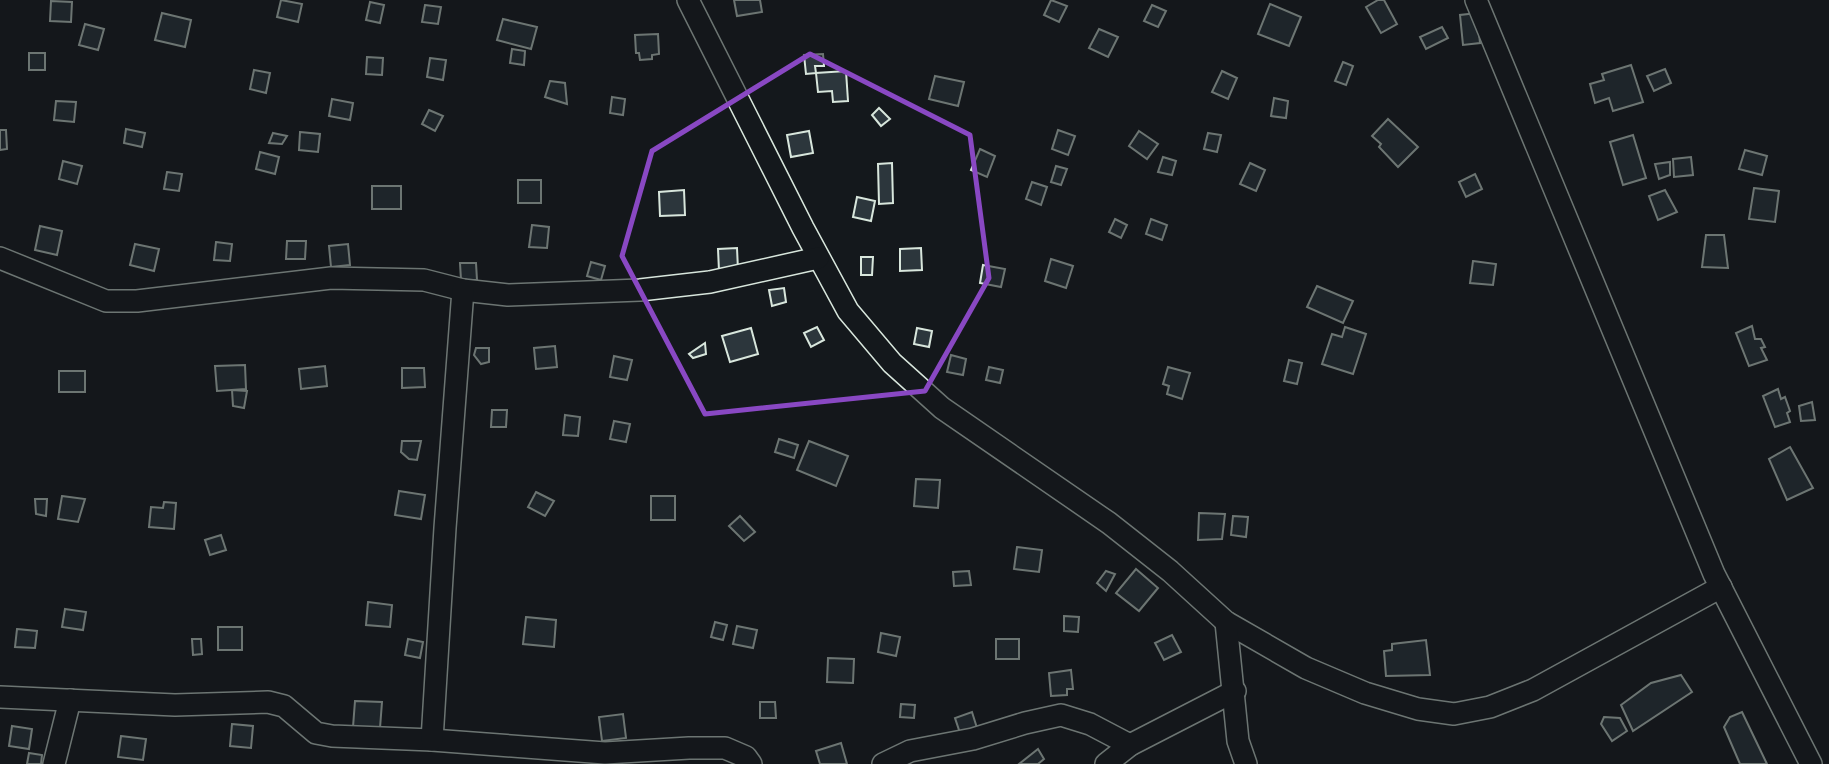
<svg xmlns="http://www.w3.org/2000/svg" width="1829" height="764" viewBox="0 0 1829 764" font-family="'PT Sans Narrow',sans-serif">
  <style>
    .building { fill: #2c363c; stroke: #d8e6dc; stroke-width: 2 }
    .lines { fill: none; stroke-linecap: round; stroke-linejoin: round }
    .minor-casing { stroke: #d8e6dc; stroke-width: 24 }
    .minor { stroke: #14181c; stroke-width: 21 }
    .marked { fill: none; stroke: #8948c3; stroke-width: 5; stroke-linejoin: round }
  </style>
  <rect width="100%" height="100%" fill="#14181c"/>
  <g class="building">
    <path d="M281,0l21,4 -4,18 -21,-5z"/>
    <path d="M734,0h26l2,12 -25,4z"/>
    <path d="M1051,0l16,6 -8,16 -15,-7z"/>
    <path d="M1378,0h6l13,24 -16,9 -15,-26z"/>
    <path d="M51,1l21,1 -1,20 -21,-1z"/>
    <path d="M370,2l14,3 -4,18 -14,-3z"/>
    <path d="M1270,4l31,13 -12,29 -31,-12z"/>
    <path d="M425,5l16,2 -3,17 -16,-2z"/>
    <path d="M1152,5l14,6 -8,16 -14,-6z"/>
    <path d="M162,13l29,7 -6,27 -30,-7z"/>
    <path d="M1477,13l3,30 -17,2 -3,-30z"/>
    <path d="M503,19l34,8 -6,22 -34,-9z"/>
    <path d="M85,24l19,5 -6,21 -19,-5z"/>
    <path d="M1442,27l6,11 -22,11 -6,-12z"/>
    <path d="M1099,29l19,8 -10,20 -19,-9z"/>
    <path d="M658,34l1,20 -7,1v4l-12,1 -1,-7h-3l-1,-18z"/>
    <path d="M512,49l13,2 -1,14 -14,-2z"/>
    <rect x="29" y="53" width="16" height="17"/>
    <path d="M823,54l1,12h-9l1,7 -10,1 -2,-19z"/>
    <path d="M367,57l16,1 -1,17 -16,-1z"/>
    <path d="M430,58l16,2 -3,20 -16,-3z"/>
    <path d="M1343,62l10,4 -7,19 -11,-4z"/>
    <path d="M1631,65l12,37 -30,9 -4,-13 -14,5 -5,-19 14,-4 -2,-6z"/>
    <path d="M1665,69l6,14 -17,8 -7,-15z"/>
    <path d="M254,70l16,3 -4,20 -16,-4z"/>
    <path d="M846,71l2,30 -15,1 -1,-11 -14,1 -2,-19z"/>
    <path d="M1222,71l15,7 -9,21 -16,-7z"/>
    <path d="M935,76l29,6 -6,24 -29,-7z"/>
    <path d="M550,81l15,2 2,21 -22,-7z"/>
    <path d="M612,97l13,2 -2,16 -13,-2z"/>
    <path d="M1274,98l14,3 -2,17 -15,-2z"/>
    <path d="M332,99l21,4 -3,17 -21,-4z"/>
    <path d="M56,101l20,1 -2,20 -20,-2z"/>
    <path d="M879,108l11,11 -9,7 -9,-11z"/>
    <path d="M429,110l14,6 -8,15 -13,-7z"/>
    <path d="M1388,119l30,28 -20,20 -19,-20 2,-3 -9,-8z"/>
    <path d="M126,129l19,4 -3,14 -18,-4z"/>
    <path d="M0,130h6l1,19 -7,1z"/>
    <path d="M1058,130l17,6 -7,19 -16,-6z"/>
    <path d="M809,131l4,22 -22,4 -4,-22z"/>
    <path d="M1139,131l19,13 -11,15 -18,-13z"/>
    <path d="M300,132l20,2 -2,18 -19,-2z"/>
    <path d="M273,133l14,3 -5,8 -13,-1z"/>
    <path d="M1208,133l13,2 -4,17 -13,-3z"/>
    <path d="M1633,135l13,43 -23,7 -13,-43z"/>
    <path d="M980,149l15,7 -8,21 -16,-7z"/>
    <path d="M1745,150l22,6 -5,19 -23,-6z"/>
    <path d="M260,152l19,5 -4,17 -19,-5z"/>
    <path d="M1163,157l13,4 -4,14 -14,-3z"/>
    <path d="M1691,157l2,18 -19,2 -1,-18z"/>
    <path d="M63,161l19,5 -5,18 -18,-5z"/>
    <path d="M1670,162v13l-11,4 -4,-15z"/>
    <path d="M892,163l1,40 -14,1 -1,-40z"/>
    <path d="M1250,163l15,7 -9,21 -16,-7z"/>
    <path d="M1056,166l11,3 -6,16 -10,-3z"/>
    <path d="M167,172l15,2 -3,17 -15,-2z"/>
    <path d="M1475,174l7,15 -16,8 -7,-15z"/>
    <rect x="518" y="180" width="23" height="23"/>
    <path d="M1032,182l15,5 -6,18 -15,-6z"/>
    <rect x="372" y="186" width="29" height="23"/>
    <path d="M1754,188l25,3 -4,31 -26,-3z"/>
    <path d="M684,190l1,25 -25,1 -1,-24z"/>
    <path d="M1665,190l12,22 -19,8 -9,-24z"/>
    <path d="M857,197l18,4 -4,20 -18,-4z"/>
    <path d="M1115,219l12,6 -6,13 -12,-6z"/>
    <path d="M1151,219l16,6 -5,15 -16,-6z"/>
    <path d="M532,225l17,2 -2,21 -18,-1z"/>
    <path d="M40,226l22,5 -5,24 -22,-5z"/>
    <path d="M1706,235h18l4,33 -26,-1z"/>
    <path d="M287,241h19l-1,18h-19z"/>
    <path d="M216,242l16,2 -2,17 -16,-1z"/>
    <path d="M135,244l24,5 -5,22 -24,-6z"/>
    <path d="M348,244l2,21 -19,2 -2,-21z"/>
    <path d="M737,248l1,22 -19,1 -1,-22z"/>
    <path d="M921,248l1,22 -22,1v-22z"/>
    <path d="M861,257h12l-1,18h-11z"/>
    <path d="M1051,259l22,7 -7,22 -21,-7z"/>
    <path d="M1473,261l23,3 -3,21 -23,-2z"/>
    <path d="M591,262l14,4 -4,14 -14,-4z"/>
    <path d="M460,263h16l1,17h-16z"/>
    <path d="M983,265l22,4 -4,18 -21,-4z"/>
    <path d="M1317,286l36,15 -10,22 -36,-16z"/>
    <path d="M784,288l2,14 -14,4 -3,-16z"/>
    <path d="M1752,326l3,13h6l4,8 -4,1 6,12 -18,6 -13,-33z"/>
    <path d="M817,327l7,13 -13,7 -7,-14z"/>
    <path d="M1345,327l21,7 -13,40 -31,-10 10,-30 10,3z"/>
    <path d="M751,328l7,26 -28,8 -8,-26z"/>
    <path d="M917,328l15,3 -3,16 -15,-3z"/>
    <path d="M705,343l1,11 -13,4 -4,-4z"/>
    <path d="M555,346l2,21 -21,2 -2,-21z"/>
    <path d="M476,348h13v14l-8,2 -7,-9z"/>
    <path d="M951,355l15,4 -3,16 -16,-3z"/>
    <path d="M614,356l18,4 -5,20 -17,-3z"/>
    <path d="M1289,360l13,3 -5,21 -13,-3z"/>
    <path d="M245,365l1,24 -29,2 -2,-25z"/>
    <path d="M325,366l2,20 -26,3 -2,-20z"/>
    <path d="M989,367l14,3 -3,13 -14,-3z"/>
    <path d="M1168,367l22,6 -8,26 -15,-5 2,-8 -6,-2z"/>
    <path d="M402,368h22l1,19 -23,1z"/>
    <rect x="59" y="371" width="26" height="21"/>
    <path d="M1778,389l3,10 4,-2 5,14 -3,2 3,9 -15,5 -12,-31z"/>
    <path d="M232,390l15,1 -3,17 -11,-2z"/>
    <path d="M1812,402l3,18 -14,1 -2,-15z"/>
    <path d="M492,410h15l-1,17h-15z"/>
    <path d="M565,415l15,2 -2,19 -15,-1z"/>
    <path d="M614,421l16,3 -4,18 -16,-3z"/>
    <path d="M779,439l19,6 -4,13 -19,-6z"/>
    <path d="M402,441h19l-4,19 -8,-1 -8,-7z"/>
    <path d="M809,441l39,15 -12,30 -39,-16z"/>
    <path d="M1790,447l23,41 -26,12 -18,-41z"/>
    <path d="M916,479l24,1 -2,28 -24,-2z"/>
    <path d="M399,491l26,4 -4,24 -26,-4z"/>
    <path d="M536,492l18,9 -9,15 -17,-9z"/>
    <path d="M62,496l23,3 -7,23 -20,-3z"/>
    <rect x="651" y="496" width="24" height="24"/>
    <path d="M35,499h12l-1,17 -10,-2z"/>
    <path d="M164,502l12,1 -2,26 -25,-2 2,-20 12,1z"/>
    <path d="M1199,513l26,1 -3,25 -24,1z"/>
    <path d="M740,516l15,16 -11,9 -15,-15z"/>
    <path d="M1233,516l15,1 -2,20 -15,-2z"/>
    <path d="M221,535l5,15 -16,5 -5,-15z"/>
    <path d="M1017,547l25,3 -3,22 -25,-3z"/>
    <path d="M1136,569l22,19 -19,23 -23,-18z"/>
    <path d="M969,571l2,14 -17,1 -1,-14z"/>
    <path d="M1106,571l9,3 -9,17 -9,-8z"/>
    <path d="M368,602l24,3 -2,22 -24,-2z"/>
    <path d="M65,609l21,3 -3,18 -21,-3z"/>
    <path d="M1064,616l15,1 -1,15 -14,-1z"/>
    <path d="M526,617l30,3 -2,27 -31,-3z"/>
    <path d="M715,622l12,3 -4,15 -12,-3z"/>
    <path d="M737,626l20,4 -4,18 -20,-4z"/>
    <rect x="218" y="627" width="24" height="23"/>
    <path d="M17,629l20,2 -2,17 -20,-1z"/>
    <path d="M881,633l19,4 -4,19 -18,-4z"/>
    <path d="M1172,635l9,17 -17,8 -9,-17z"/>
    <path d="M192,639h9l1,15 -9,1z"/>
    <path d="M408,639l15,3 -3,16 -15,-3z"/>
    <rect x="996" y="639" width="23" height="20"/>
    <path d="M1426,640l4,35 -44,1 -2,-25 8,-1v-6z"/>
    <path d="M828,658l26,1 -1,24 -26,-1z"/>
    <path d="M1071,670l2,19h-6v6l-16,1 -2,-23z"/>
    <path d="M1681,675l11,17 -59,39 -12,-26 30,-22z"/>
    <path d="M355,701l27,1 -2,26 -27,-1z"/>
    <path d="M760,702h15l1,16h-16z"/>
    <path d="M901,704l14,1 -1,13 -14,-1z"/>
    <path d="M972,712l5,16 -17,5 -5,-15z"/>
    <path d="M1742,712l25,52h-27l-16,-37 6,-10z"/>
    <path d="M623,714l3,24 -24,3 -3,-24z"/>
    <path d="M1604,717l16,1 7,13 -15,10 -11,-17z"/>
    <path d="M232,724l21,2 -2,22 -21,-2z"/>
    <path d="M12,726l20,3 -3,20 -20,-3z"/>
    <path d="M121,736l25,3 -3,21 -25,-3z"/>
    <path d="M841,743l6,21h-27l-4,-13z"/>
    <path d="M1038,749l6,10 -6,5h-19z"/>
    <path d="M29,753l13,2 -1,9h-14z"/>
  </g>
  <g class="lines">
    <g class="minor-casing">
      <g id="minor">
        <path d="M688,0l115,228 45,83 44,52 50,45 167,115 61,48 56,51 80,46 59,25 53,16 36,5 36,-7 43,-17 188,-103"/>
        <path d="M1476,0l238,574 97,190"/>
        <path d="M0,258l106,43h31l194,-23 93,2 39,10 45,5 132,-5 70,-8 108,-24"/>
        <path d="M1226,622l12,119 8,23"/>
        <path d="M0,697l175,8 93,-3 16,4 32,27 16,3 100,4 173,13 84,-5h36l21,9 5,7"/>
        <path d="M432,740l13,-212 18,-238"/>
        <path d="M54,764l16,-64"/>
        <path d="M883,764l27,-13 63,-12 52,-16 36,-8 29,9 40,21"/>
        <path d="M1106,764l24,-19 105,-54"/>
      </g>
    </g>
    <use href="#minor" class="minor"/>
  </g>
  <path d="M0 0H1829V764H0ZM810,54l160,81 19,143 -64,113 -220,23 -83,-158 30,-105z" fill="#14181c" fill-opacity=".55" fill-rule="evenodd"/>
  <path class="marked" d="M810,54l160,81 19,143 -64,113 -220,23 -83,-158 30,-105z"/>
</svg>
